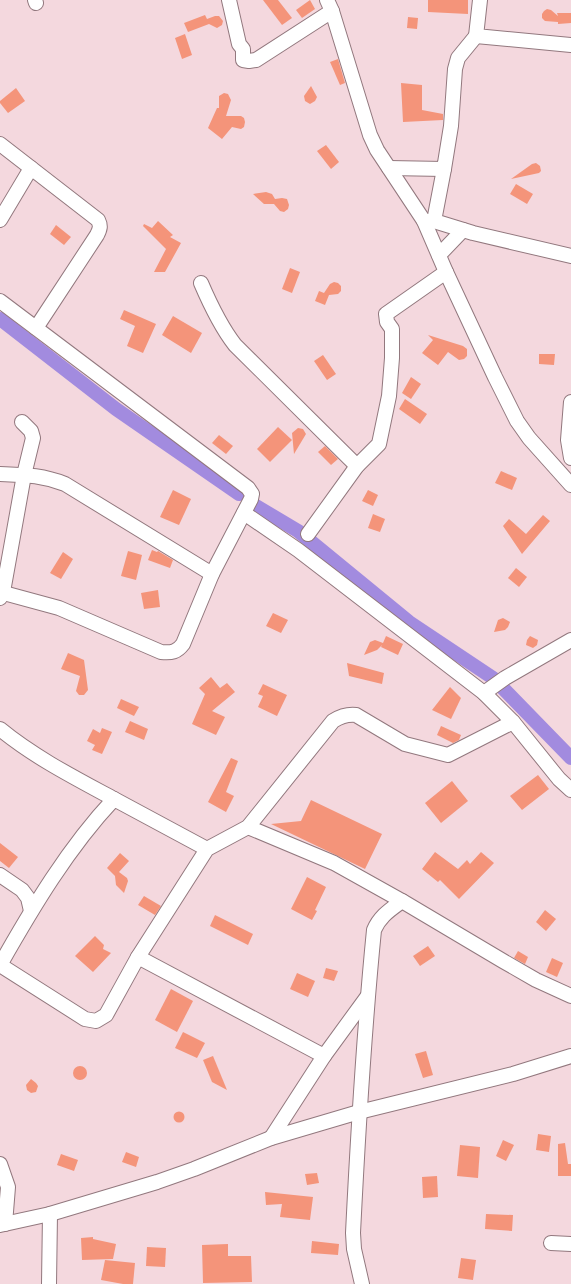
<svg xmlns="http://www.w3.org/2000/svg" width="571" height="1284" viewBox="0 0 571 1284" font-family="Georgia,serif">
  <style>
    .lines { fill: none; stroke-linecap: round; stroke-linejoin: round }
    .canal { stroke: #a28bdf; stroke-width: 14 }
    .building { fill: #f4947a }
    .street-casing { stroke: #92787e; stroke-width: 16 }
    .street { stroke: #fff; stroke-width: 14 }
  </style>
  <rect width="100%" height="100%" fill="#f4d8de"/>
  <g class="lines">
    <g class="canal">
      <path d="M0,319l116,90 123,85"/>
      <path d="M256,506l42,25 111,91 84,56 78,80"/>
    </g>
  </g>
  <g class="building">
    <path d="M263,0h15l14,18 -10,7z"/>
    <path d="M310,0l5,9 -13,9 -6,-8z"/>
    <path d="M428,0h40v14l-40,-2z"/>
    <path d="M547,9l4,1 7,6 -1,-3h14v10l-13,1v-2l-13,-1 -3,-3v-4l2,-3z"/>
    <path d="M205,15l2,4 8,-3h4l4,5 -1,4 -5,3 -8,-4 -21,8 -4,-9z"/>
    <path d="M408,17l10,1 -1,11 -10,-1z"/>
    <path d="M185,34l7,21 -10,4 -7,-21z"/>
    <path d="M338,59l7,24 -5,2 -10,-23z"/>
    <path d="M401,83l21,2v25l21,4v6l-40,2z"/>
    <path d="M311,86l6,11 -2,4 -5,3 -5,-3 -1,-5z"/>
    <path d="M16,88l9,13 -17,12 -8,-10v-2z"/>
    <path d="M224,93l4,1 3,6 -5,16h15l3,2 1,4 -1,5 -3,2 -9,-2 -10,12 -14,-11 9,-20h2v-12z"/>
    <path d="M326,145l13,17 -8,7 -14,-18z"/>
    <path d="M536,163l4,3 1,5 -2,2 -28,6 21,-15z"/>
    <path d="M516,184l17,10 -6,10 -17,-10z"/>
    <path d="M266,192l6,2 3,5 7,-1 5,1 2,6 -1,4 -4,3 -4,-1 -6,-7h-10l-11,-10z"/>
    <path d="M158,221l15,14 -3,2 11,6 -16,29h-11l12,-23 -23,-23 1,-2 8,4z"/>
    <path d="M56,225l15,12 -7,8 -14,-11z"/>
    <path d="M290,268l10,4 -8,21 -10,-4z"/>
    <path d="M334,282l4,1 3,3v5l-3,3 -9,1 -4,10 -10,-4 4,-10 5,2 6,-9z"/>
    <path d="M124,310l32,14 -13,29 -16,-7 8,-20 -15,-7z"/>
    <path d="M173,316l29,17 -11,20 -29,-18z"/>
    <path d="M428,335l35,11 4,3v7l-3,3 -5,1 -11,-8 -10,13 -16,-12 11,-13z"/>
    <path d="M539,354h16l-1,11 -15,-1z"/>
    <path d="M323,355l13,19 -9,6 -13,-19z"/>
    <path d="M411,377l10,7 -10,15 -9,-6z"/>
    <path d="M405,399l22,15 -7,10 -21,-15z"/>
    <path d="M278,427l14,13 -22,22 -13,-13z"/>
    <path d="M298,428l5,1 3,5 -12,20 -2,-21z"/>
    <path d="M219,435l14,11 -7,8 -14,-11z"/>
    <path d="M325,446l13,13 -7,6 -13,-13z"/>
    <path d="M501,471l16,7 -5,12 -17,-7z"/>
    <path d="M173,490l18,9 -12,26 -19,-8z"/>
    <path d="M368,490l10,5 -5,11 -11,-5z"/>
    <path d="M373,514l12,5 -5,13 -12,-4z"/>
    <path d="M543,515l7,6 -28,33 -19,-28 6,-7 17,15z"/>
    <path d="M152,550l5,2 1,-1 15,9 -3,8 -22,-8z"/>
    <path d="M128,551l14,4 -6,25 -15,-4z"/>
    <path d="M63,552l10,7 -12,20 -11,-6z"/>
    <path d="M516,568l11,9 -8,10 -11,-9z"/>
    <path d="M158,590l2,17 -16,2 -3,-16z"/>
    <path d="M273,613l15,7 -7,13 -15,-7z"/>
    <path d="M503,618l7,4 -2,5 -3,3 -11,2 4,-12z"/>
    <path d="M386,636l17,8 -5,11 -17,-8 1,-2 -5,5 -13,5 6,-13 5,-2 8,3z"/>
    <path d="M530,636l8,4 -1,5 -4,3 -7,-3 1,-5z"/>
    <path d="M68,653l16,7 4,30 -4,5h-5l-3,-4 4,-15 -19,-7z"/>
    <path d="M347,663l37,10 -2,11 -33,-8z"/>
    <path d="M211,677l9,11 7,-5 8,9 -23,19 13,6 -9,18 -24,-11 13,-30 -6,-6z"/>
    <path d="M263,684l24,11 -10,21 -19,-9 5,-11 -5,-2z"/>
    <path d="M450,687l11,11 -10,21 -19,-9z"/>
    <path d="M121,699l18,8 -5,9 -17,-8z"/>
    <path d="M130,721l18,8 -4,11 -19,-8z"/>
    <path d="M441,726l20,9 -2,5 -6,3 -16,-8z"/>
    <path d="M102,728l10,4 -10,22 -10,-4 3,-5 -8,-4 6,-12 7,4z"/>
    <path d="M231,758l7,3 -12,31 8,4 -8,16 -18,-10z"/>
    <path d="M538,775l11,14 -27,21 -12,-14z"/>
    <path d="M452,781l16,20 -27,22 -16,-20z"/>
    <path d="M311,800l71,34 -17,35 -94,-45 30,-3z"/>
    <path d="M0,843l18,14 -9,11 -9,-7z"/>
    <path d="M435,852l23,17 9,-9 3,4 11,-12 13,11 -35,36 -19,-19 -2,2 -16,-13z"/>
    <path d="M120,853l9,8 -10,11 8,6 1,3 -4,12 -8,-8 -1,-9 -8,-8z"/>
    <path d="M307,877l19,10 -11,23 2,1 -5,9 -21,-11z"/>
    <path d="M144,896l17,10 -6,9 -17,-10z"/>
    <path d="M545,910l11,9 -10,12 -10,-9z"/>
    <path d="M215,915l38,19 -5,11 -38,-19z"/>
    <path d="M95,936l9,9 -1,4 8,4 -18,19 -18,-16z"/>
    <path d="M428,946l7,10 -15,10 -7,-10z"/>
    <path d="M518,951l10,6 -3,7 -11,-6z"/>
    <path d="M552,958l11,5 -6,14 -11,-5z"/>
    <path d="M326,968l12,3 -4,10 -11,-3z"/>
    <path d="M297,973l18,8 -7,16 -18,-8z"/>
    <path d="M171,989l22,12 -16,31 -22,-12z"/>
    <path d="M183,1032l22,11 -8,15 -22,-10z"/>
    <path d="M426,1051l7,24 -10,3 -8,-24z"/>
    <path d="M213,1056l14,34 -15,-8 -9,-22z"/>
    <circle cx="80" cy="1073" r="7"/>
    <path d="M31,1079l5,4 2,3 -2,6 -5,1 -4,-3 -1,-5z"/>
    <circle cx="179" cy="1117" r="5.5"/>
    <path d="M538,1134l13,2 -2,16 -13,-2z"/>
    <path d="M503,1140l11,5 -8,16 -10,-5z"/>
    <path d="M565,1143l3,21h3v12h-13v-32z"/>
    <path d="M460,1145l20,2 -2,31 -21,-2z"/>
    <path d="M126,1152l13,5 -3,10 -14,-5z"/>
    <path d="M61,1154l17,6 -4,11 -17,-6z"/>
    <path d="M317,1173l2,10 -12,2 -2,-11z"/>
    <path d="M437,1176l1,21 -15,1 -1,-21z"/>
    <path d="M265,1192l48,5 -3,23 -30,-3 2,-13 -16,1z"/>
    <path d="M486,1214l27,1 -1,16 -27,-2z"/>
    <path d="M93,1237v2l23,5 -3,15 -31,1 -1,-22z"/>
    <path d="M312,1241l27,3 -1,11 -27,-2z"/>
    <path d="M228,1244v12h23l1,26 -49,1 -1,-38z"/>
    <path d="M147,1247l19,1 -1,19 -19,-1z"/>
    <path d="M461,1258l15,2 -3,20 -15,-2z"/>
    <path d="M105,1260l30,3 -2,21h-10l-22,-4z"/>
  </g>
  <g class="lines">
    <g class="street-casing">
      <g id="street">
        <path d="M35,0l1,3"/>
        <path d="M229,0l10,44 4,5v11l6,1 7,-1 76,-49"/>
        <path d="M327,0l5,11 38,124 7,15 47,71 22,51 49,105 22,44 12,17 42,47"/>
        <path d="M480,0l-4,36 95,9"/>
        <path d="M0,144l98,76c3,6 2,9 -1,15l-61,93"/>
        <path d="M389,168l55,1 7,-43 4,-57 3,-11 18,-22"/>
        <path d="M0,220l31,-52"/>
        <path d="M424,221h10l39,12 98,23"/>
        <path d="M434,221l10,-52"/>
        <path d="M439,255l24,-25"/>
        <path d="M201,283c9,21 20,44 34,62l122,121"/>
        <path d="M0,301l248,187 4,6 -1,5 -39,75 -29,70c-6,8 -11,9 -22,8l-102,-44 -59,-16"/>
        <path d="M571,402l-3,38 3,18"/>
        <path d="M0,474c25,1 42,1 65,10l147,90"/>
        <path d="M244,513l54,37 186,143 29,29 46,57 12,11"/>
        <path d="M308,534l49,-68 22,-22 10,-48 3,-38v-29l-5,-7 -1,-8 60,-42"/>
        <path d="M0,598l3,-6 21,-117 9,-37 -2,-7 -9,-9"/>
        <path d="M484,693l21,-15 66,-38"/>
        <path d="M0,729c34,28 75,49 114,70"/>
        <path d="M248,827l86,36 68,38 101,60 33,19 35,16"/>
        <path d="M0,875l22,15 6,8 3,13"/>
        <path d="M138,957l186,99"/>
        <path d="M0,965l85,54 11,2 10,-6 32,-58 69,-108 41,-22 85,-106c8,-5 14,-7 23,-6l49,29 43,11 65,-33"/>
        <path d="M0,965c33,-58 68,-117 114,-166l93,50"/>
        <path d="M271,1138l53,-82 43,-59"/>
        <path d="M0,1164l8,23 -3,37"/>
        <path d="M0,1225l50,-11 107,-32 37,-13 77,-31 88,-26 154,-38 58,-18"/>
        <path d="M551,1243l20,1"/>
        <path d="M49,1284l1,-70"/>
        <path d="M362,1284l-8,-35 -1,-16c5,-101 11,-202 21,-303 6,-14 16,-20 28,-29"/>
      </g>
    </g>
    <use href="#street" class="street"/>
  </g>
</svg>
